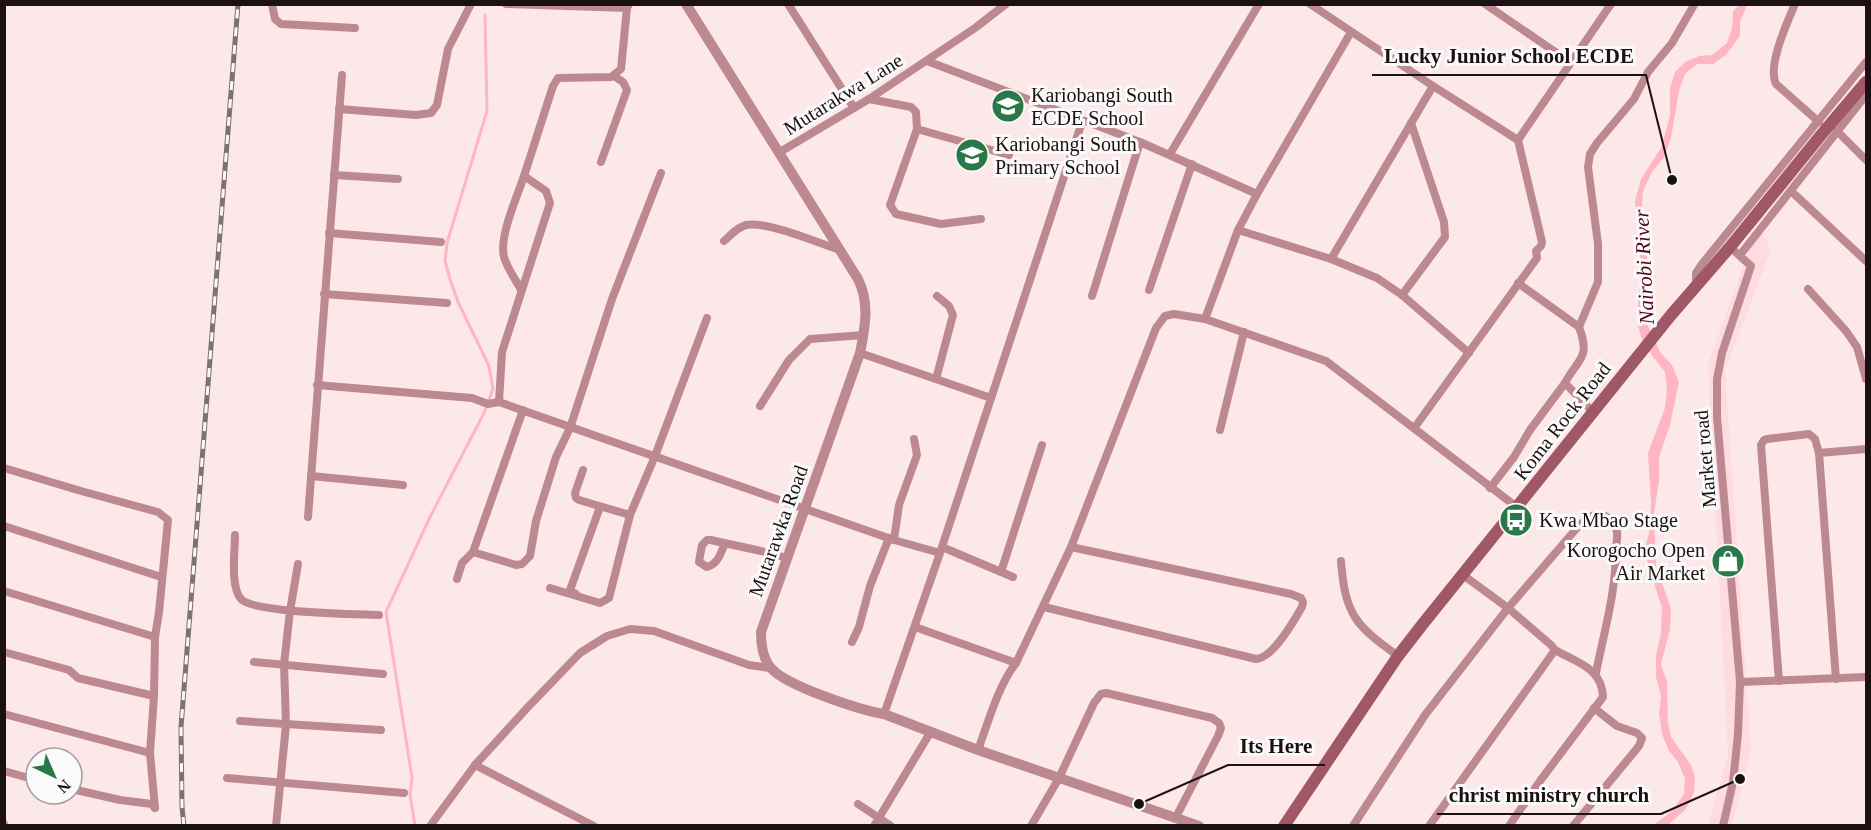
<svg xmlns="http://www.w3.org/2000/svg" width="1871" height="830" viewBox="0 0 1871 830" font-family="'Times New Roman',serif">
  <style>
    .built { fill: #fedbe0 }
    .water { fill: #feb7c2 }
    .lines { fill: none; stroke-linecap: round; stroke-linejoin: round }
    .stream { stroke: #feb7c2; stroke-width: 3 }
    .minor { stroke: #bd8991; stroke-width: 8 }
    .tertiary { stroke: #bd8991; stroke-width: 10 }
    .secondary { stroke: #a15866; stroke-width: 12 }
    .rail-casing { stroke: #7f7071; stroke-width: 5 }
    .rail { stroke: #fafafa; stroke-width: 3; stroke-dasharray: 9; stroke-linecap: butt }
    .labels { text-anchor: middle; stroke-width: 6; stroke-linejoin: round; paint-order: stroke }
    .street-label { font-size: 20px; fill: #1c1112; stroke: #fafafa }
    .poi-label { font-size: 20px; fill: #1c1112; stroke: #fafafa; text-anchor: start }
    .water-label { font-size: 21px; font-style: italic; fill: #53001e; stroke: #fafafa }
    .leader { fill: none; stroke: #1c1112; stroke-width: 2 }
    .callout-dot { fill: #1c1112; stroke: #fafafa; stroke-width: 2 }
    .callout-label { font-size: 21px; text-anchor: middle; font-weight: bold; fill: #1c1112; stroke: #fafafa; stroke-width: 6; stroke-linejoin: round; paint-order: stroke }
  </style>
  <rect width="100%" height="100%" fill="#fce7e9"/>
  <path class="built" d="M1758,225l13,25 -46,120 26,381 -19,74 -24,1 20,-71 -20,-391z"/>
  <path class="water" d="M1739,5h8l-7,17v14l-14,19 -13,9h-16l-12,10 -6,17 -8,47 -7,19 -12,15 -9,19 -2,23 8,59 -4,37 3,16 12,26 12,13 7,17 -9,43 -11,32v24l-5,32 2,53 15,43 -1,21 -9,34 6,18 1,40 3,15 20,28 4,12 -1,15 -8,17 -18,16h-14l19,-15 11,-16 1,-15 -7,-17 -9,-11 -7,-17 -3,-21 2,-17 -5,-19v-22l5,-22 1,-25 -18,-57 6,-22 1,-27 -3,-49 17,-45 2,-18 -2,-18 -12,-15 -12,-20 -4,-17 4,-55 -6,-64 6,-22 20,-31 9,-32v-28l5,-16 10,-10 14,-6 13,-1 15,-12 5,-15 1,-17z"/>
  <g class="lines">
    <path class="stream" d="M415,826l-5,-32 2,-16 -26,-166 44,-95 54,-104 9,-24 -4,-23 -31,-64 -8,-23 -5,-18 2,-18 40,-132 -2,-96"/>
    <g class="minor">
      <path d="M272,4l3,15 6,5 74,4"/>
      <path d="M506,4l121,4 2,-4"/>
      <path d="M788,4l66,104"/>
      <path d="M1310,4l123,82 85,54"/>
      <path d="M1485,4l85,58"/>
      <path d="M1795,4c-8,19 -28,62 -19,80l43,38"/>
      <path d="M927,61l213,81 117,52"/>
      <path d="M869,99l42,8 5,5 1,17 -27,76 6,9 45,10 40,-5"/>
      <path d="M339,109l77,6 15,-2 6,-8 11,-56 23,-45"/>
      <path d="M917,129l92,26"/>
      <path d="M1837,131l29,29"/>
      <path d="M780,152l89,-53 106,-71 31,-24"/>
      <path d="M1170,154l89,-150"/>
      <path d="M601,162l26,-72 -4,-8 -9,-6"/>
      <path d="M334,175l64,4"/>
      <path d="M1791,191l75,70"/>
      <path d="M1238,230l93,29 46,19 25,17 67,58"/>
      <path d="M329,233l112,9"/>
      <path d="M724,241c6,-5 13,-14 22,-16 22,-4 72,18 94,25"/>
      <path d="M1740,255l126,-160"/>
      <path d="M1331,259l102,-173"/>
      <path d="M1518,283l61,44"/>
      <path d="M1696,286v-13l6,-9 164,-202"/>
      <path d="M1808,289l38,42 11,16 9,32"/>
      <path d="M521,290c-5,-10 -14,-22 -17,-33 -5,-21 13,-60 20,-81"/>
      <path d="M1149,290l43,-126"/>
      <path d="M324,294l123,9"/>
      <path d="M1402,295l43,-58 -1,-15 -33,-99"/>
      <path d="M1092,296l48,-154"/>
      <path d="M1205,319l33,-89 19,-36 94,-162"/>
      <path d="M860,353l131,45"/>
      <path d="M936,379l17,-64 -4,-9 -12,-10"/>
      <path d="M317,385l155,13 16,6 11,-2 395,138 46,13"/>
      <path d="M499,402l3,-50 48,-149 -4,-12 -22,-15 29,-90 5,-8 53,-1 10,-8 6,-61"/>
      <path d="M760,406l29,-46 21,-21 54,-4"/>
      <path d="M1593,412l-28,-29c13,-25 26,-24 14,-56l19,-45v-38l-10,-77 2,-13 7,-11 37,-44 14,-27 24,-29 22,-38"/>
      <path d="M1415,427l122,-169 -1,-7 5,-5 1,-4 -24,-102 93,-136"/>
      <path d="M1220,430l24,-98"/>
      <path d="M4,468l77,23 77,21 10,8 -9,92 -4,25 -1,59 -4,57 5,55"/>
      <path d="M583,470l-8,23 1,5 3,2 51,15"/>
      <path d="M311,476l92,9"/>
      <path d="M1490,488l24,-31 16,-27 35,-47"/>
      <path d="M308,517l34,-442"/>
      <path d="M4,526l157,51"/>
      <path d="M235,535c0,16 -5,52 6,64 13,14 115,15 138,16"/>
      <path d="M894,540l5,-35 18,-50 -3,-16"/>
      <path d="M725,543c-4,10 -7,21 -18,24l-8,-5 3,-17 5,-5h4c25,6 51,10 76,18"/>
      <path d="M942,547l71,30"/>
      <path d="M473,552l43,13 6,-1 8,-8 6,-35 20,-64 14,-29 42,-129 49,-126"/>
      <path d="M1341,561c4,54 15,65 57,95"/>
      <path d="M1001,572l41,-127"/>
      <path d="M457,579l5,-16 11,-11 50,-142"/>
      <path d="M550,588l50,15 9,-5 21,-83 25,-59 52,-138"/>
      <path d="M4,591l151,46"/>
      <path d="M576,594l-6,-4 30,-83"/>
      <path d="M1044,607l212,52c17,-1 38,-38 46,-52l1,-5 -2,-4 -10,-4 -220,-47"/>
      <path d="M915,627l101,36"/>
      <path d="M852,642l7,-15 11,-41 19,-48"/>
      <path d="M4,652l65,18 9,8 76,18"/>
      <path d="M254,662l129,12"/>
      <path d="M1836,679l-17,-226 47,-4"/>
      <path d="M1779,681l-18,-236 3,-5 3,-1 42,-5 6,5 4,14"/>
      <path d="M1740,682l126,-5"/>
      <path d="M4,714l146,39"/>
      <path d="M884,714l56,-161 142,-431"/>
      <path d="M240,721l141,9"/>
      <path d="M978,750c10,-27 20,-64 38,-87l55,-116 85,-219 9,-12 9,-2 31,5 121,42 192,147"/>
      <path d="M475,765l119,61"/>
      <path d="M4,771l32,9"/>
      <path d="M227,778l177,15"/>
      <path d="M72,789l48,11 32,4 3,4"/>
      <path d="M858,804l33,22"/>
      <path d="M4,824l1,2"/>
      <path d="M276,826l10,-101 -2,-61 6,-53 8,-47"/>
      <path d="M430,826l45,-61 53,-58 52,-54 27,-17 23,-7 24,2 95,34 21,3"/>
      <path d="M874,826l56,-93"/>
      <path d="M1031,826l28,-48 35,-75 7,-9 5,-1 106,25 7,5 2,5 -3,8 -42,81"/>
      <path d="M1353,826l72,-111 83,-107 68,-79c7,-7 15,-17 27,-14 6,2 13,10 14,17 1,5 -1,13 -1,18 0,42 -12,82 -20,123"/>
      <path d="M1429,826l126,-176 -4,-5 -43,-37 -45,-33"/>
      <path d="M1509,826l31,-45 63,-84c-1,-29 -25,-34 -48,-47"/>
      <path d="M1573,826l66,-80 3,-8 -5,-5 -20,-7 -23,-18"/>
      <path d="M1723,826l10,-44 5,-48 2,-52 -23,-265v-38l5,-26 29,-87 -21,-19"/>
    </g>
    <path class="tertiary" d="M686,4l172,275c12,24 7,49 2,74l-99,279c0,11 2,27 10,36 15,18 89,42 113,46l94,36 221,76"/>
    <path class="secondary" d="M1284,826l114,-170 24,-31 249,-310 59,-68 91,-112 45,-53"/>
    <g class="rail-casing">
      <path id="rail" d="M184,826l-2,-19 -1,-80 57,-723"/>
    </g>
    <use href="#rail" class="rail"/>
  </g>
  <defs>
    <g id="school-disc" transform="scale(1.725)"><circle r="9.5" fill="#2a7848" stroke="#fafafa"/><path d="M0-5L7-2L0 1L-7-2ZM-4 1L0 2.5L4 1V4Q0 6-4 4Z" fill="#fff"/></g>
    <g id="bus-disc" transform="scale(1.725)"><circle r="9.5" fill="#2a7848" stroke="#fafafa"/><path d="M-5-6H5V4H4V6H2V4H-2V6H-4V4H-5ZM-3.5-4V0h7V-4ZM-3.5 1.2v1.5H-2V1.2ZM2 1.2v1.5H3.5V1.2Z" fill="#fff"/></g>
    <g id="shop-disc" transform="scale(1.725)"><circle r="9.5" fill="#2a7848" stroke="#fafafa"/><path d="M-5-2.5h2.3a2.7 3.5 0 0 1 5.4 0H5L5.5 6h-11ZM-1.5-2.5h3a1.5 2.3 0 0 0-3 0Z" fill="#fff"/></g>
  </defs>
  <g fill-rule="evenodd">
    <use href="#school-disc" x="1008" y="106"/>
    <use href="#school-disc" x="972" y="155"/>
    <use href="#bus-disc" x="1516" y="520"/>
    <use href="#shop-disc" x="1728" y="561"/>
  </g>
  <g class="labels">
    <g class="street-label">
      <text transform="translate(843 94) rotate(-32)" y="7">Mutarakwa Lane</text>
      <text transform="translate(1562 421) rotate(-52)" y="7">Koma Rock Road</text>
      <text transform="translate(1705 459) rotate(-95)" y="7">Market road</text>
      <text transform="translate(778 531) rotate(-70)" y="7">Mutarawka Road</text>
    </g>
    <g class="poi-label">
      <text x="1031" y="102">Kariobangi South<tspan x="1031" dy="23">ECDE School</tspan></text>
      <text x="995" y="151">Kariobangi South<tspan x="995" dy="23">Primary School</tspan></text>
      <text x="1539" y="527">Kwa Mbao Stage</text>
      <text x="1705" y="557" text-anchor="end">Korogocho Open<tspan x="1705" dy="23">Air Market</tspan></text>
    </g>
    <g class="water-label">
      <text transform="translate(1644 267) rotate(-93)" y="7">Nairobi River</text>
    </g>
  </g>
  <path class="leader" d="M1672 180L1646 75H1372M1139 804L1228 765H1325M1740 779L1661 814H1437"/>
  <g class="callout-dot">
    <circle cx="1672" cy="180" r="6"/>
    <circle cx="1139" cy="804" r="6"/>
    <circle cx="1740" cy="779" r="6"/>
  </g>
  <g class="callout-label">
    <text x="1509" y="63">Lucky Junior School ECDE</text>
    <text x="1276" y="753">Its Here</text>
    <text x="1549" y="802">christ ministry church</text>
  </g>
  <rect width="1871" height="830" fill="none" stroke="#1c1112" stroke-width="12"/>
  <g transform="translate(54 776) rotate(136)"><circle r="28" fill="#fafafa" stroke="#a19d9d" stroke-width="1.5"/>
  <path d="M0-4.5L10 22L0 15L-10 22Z" fill="#2a7848"/>
  <text y="-9" font-size="16" font-weight="bold" text-anchor="middle" fill="#1c1112">N</text>
  </g>
</svg>
